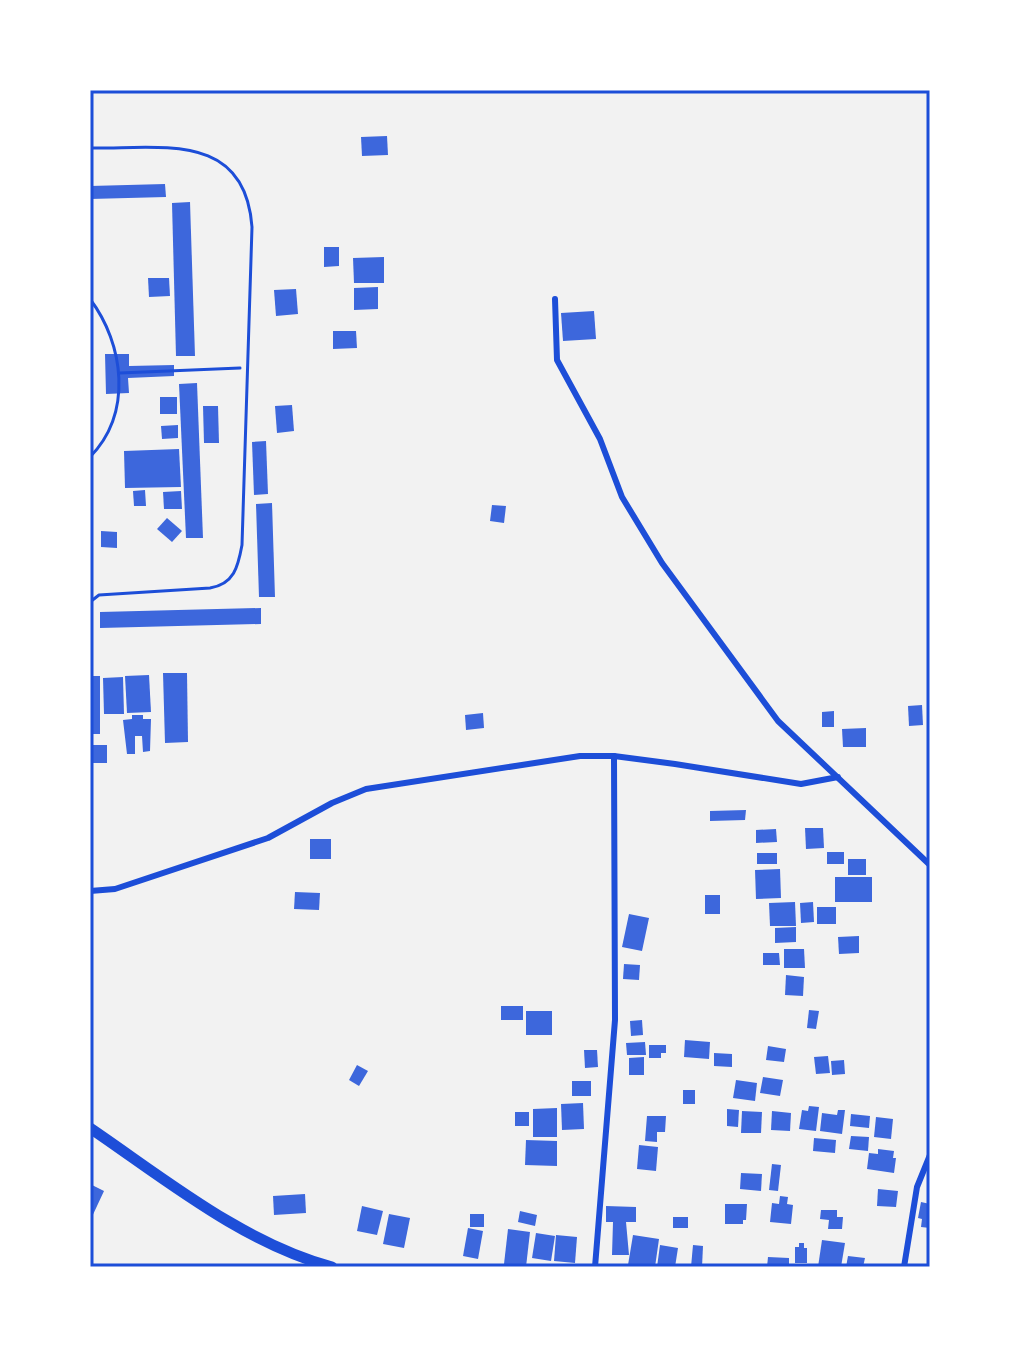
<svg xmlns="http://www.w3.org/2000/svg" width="1020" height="1357" viewBox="0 0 1020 1357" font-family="'Asap Condensed',sans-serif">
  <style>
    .building { fill: #3d67dc }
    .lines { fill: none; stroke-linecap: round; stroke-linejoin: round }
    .path { stroke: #1d4ed8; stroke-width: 3 }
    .service { stroke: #1d4ed8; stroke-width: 3 }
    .minor { stroke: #1d4ed8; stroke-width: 6 }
    .trunk { stroke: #1d4ed8; stroke-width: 11 }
    .neatline { fill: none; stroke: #1d4ed8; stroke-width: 3 }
  </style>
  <rect width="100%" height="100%" fill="#f2f2f2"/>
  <g class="building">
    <path d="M387,136l1,19 -26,1 -1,-19z"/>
    <path d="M165,184l1,13 -76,2v-13z"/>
    <path d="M190,202l5,154h-19l-4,-153z"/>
    <path d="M324,247h15v19l-15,1z"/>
    <path d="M384,257v26h-30l-1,-25z"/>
    <path d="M148,278h21l1,18 -21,1z"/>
    <path d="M378,287v22l-24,1v-22z"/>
    <path d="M296,289l2,25 -22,2 -2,-26z"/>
    <path d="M594,311l2,28 -33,2 -2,-28z"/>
    <path d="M333,331h23l1,17 -24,1z"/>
    <path d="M105,354h24v12l45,-1v11l-46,2 1,15 -23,1z"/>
    <path d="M197,383l6,155h-17l-7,-154z"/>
    <rect x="160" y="397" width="17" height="17"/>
    <path d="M292,405l2,26 -17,2 -2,-27z"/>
    <path d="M203,406h15l1,37h-15z"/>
    <path d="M178,425v13l-16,1 -1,-13z"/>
    <path d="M266,441l2,53 -14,1 -2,-53z"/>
    <path d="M179,449l2,38 -56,1 -1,-37z"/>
    <path d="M145,490l1,16h-12l-1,-15z"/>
    <path d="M181,491l1,18h-18l-1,-17z"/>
    <path d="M272,503l3,94h-16l-3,-93z"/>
    <path d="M492,505l14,1 -2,17 -14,-2z"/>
    <path d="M167,518l15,13 -10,11 -15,-13z"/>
    <path d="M101,531l16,1v16l-16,-1z"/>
    <path d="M261,608v16l-161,4v-16z"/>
    <path d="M163,673h24l1,69 -23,1z"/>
    <path d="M149,675l2,37 -24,1 -2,-37z"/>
    <rect x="90" y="676" width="10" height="58"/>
    <path d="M123,677l1,37h-20l-1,-36z"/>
    <path d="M922,705l1,20 -14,1 -1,-20z"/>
    <path d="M834,711v16h-12v-15z"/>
    <path d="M483,713l1,15 -18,2 -1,-15z"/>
    <path d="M132,715h11v4h8l-1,32 -7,1 -1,-16h-7v18h-8l-4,-34 9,-1z"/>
    <path d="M866,728v19h-23l-1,-18z"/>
    <rect x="90" y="745" width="17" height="18"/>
    <path d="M746,810l-1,10 -35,1v-10z"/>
    <path d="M805,828h18l1,20 -18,1z"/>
    <path d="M776,829l1,13 -21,1v-13z"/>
    <rect x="310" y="839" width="21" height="20"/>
    <rect x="827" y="852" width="17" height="12"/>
    <rect x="757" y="853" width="20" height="11"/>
    <rect x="848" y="859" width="18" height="16"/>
    <path d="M780,869l1,29 -25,1 -1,-29z"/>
    <rect x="835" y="877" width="37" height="25"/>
    <path d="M295,892l25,1 -1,17 -25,-1z"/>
    <rect x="705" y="895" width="15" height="19"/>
    <path d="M795,902l1,24h-26l-1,-23z"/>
    <path d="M813,902l1,20 -13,1 -1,-20z"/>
    <rect x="817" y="907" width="19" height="17"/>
    <path d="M629,914l20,4 -7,33 -20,-4z"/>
    <path d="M796,927v15l-21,1v-15z"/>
    <path d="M859,936v17l-20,1 -1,-17z"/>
    <path d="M784,949h20l1,19h-21z"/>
    <path d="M763,953h16l1,12h-17z"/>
    <path d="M624,964l16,1 -1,15 -16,-1z"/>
    <path d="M786,975l18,2 -1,19 -18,-1z"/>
    <rect x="501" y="1006" width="22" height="14"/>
    <path d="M809,1010l10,1 -3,18 -9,-1z"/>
    <rect x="526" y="1011" width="26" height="24"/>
    <path d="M642,1020l1,15 -12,1 -1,-15z"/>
    <path d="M685,1040l25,2 -1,17 -25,-2z"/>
    <path d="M645,1042l1,13h-19l-1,-12z"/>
    <path d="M649,1045h17v8h-5v5h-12z"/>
    <path d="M768,1046l18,3 -2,13 -18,-2z"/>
    <path d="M584,1050h13l1,17 -13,1z"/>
    <path d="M714,1053l18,1v13l-18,-1z"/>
    <path d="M828,1056l2,17 -14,1 -2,-17z"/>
    <path d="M644,1057v18h-15v-17z"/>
    <path d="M844,1060l1,14 -13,1 -1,-14z"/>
    <path d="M357,1065l11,6 -9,15 -10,-6z"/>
    <path d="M763,1077l20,3 -3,16 -20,-3z"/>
    <path d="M736,1080l21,3 -2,18 -22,-3z"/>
    <rect x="572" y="1081" width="19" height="15"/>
    <rect x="683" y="1090" width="12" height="14"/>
    <path d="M583,1103l1,26 -22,1 -1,-26z"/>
    <path d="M809,1106l10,1 -3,24 -17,-2 3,-19 6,1z"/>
    <path d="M557,1108v29h-24v-28z"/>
    <path d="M727,1109l12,1 -1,17 -11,-1z"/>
    <path d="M838,1110h7l-3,24 -22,-3 2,-18 15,2z"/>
    <path d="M742,1111l20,1 -1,21h-20z"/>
    <path d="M772,1111l19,2 -1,18 -19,-1z"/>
    <rect x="515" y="1112" width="14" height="14"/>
    <path d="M851,1114l19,2 -1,12 -19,-2z"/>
    <path d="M647,1116h19l-1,16h-8v10l-12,-1z"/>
    <path d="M876,1117l17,2 -2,20 -17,-2z"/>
    <path d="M851,1136l18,1 -1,14 -19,-2z"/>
    <path d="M814,1138l22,2 -1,13 -22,-2z"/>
    <path d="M526,1140l31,1v25l-32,-1z"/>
    <path d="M639,1145l19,2 -2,24 -19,-2z"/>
    <path d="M878,1149l16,2 -1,7h3l-2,15 -27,-4 2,-16 9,1z"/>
    <path d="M772,1164l9,1 -3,26 -9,-1z"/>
    <path d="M741,1173l21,1 -1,17 -21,-2z"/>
    <path d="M90,1184l14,7 -14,30z"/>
    <path d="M878,1189l20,2 -2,16 -19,-1z"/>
    <path d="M305,1194l1,19 -32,2 -1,-19z"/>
    <path d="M780,1196l8,1 -1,7 6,1 -2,19 -21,-2 2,-19 7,1z"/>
    <path d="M921,1202l9,2v24l-9,-1 1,-8 -4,-1z"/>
    <path d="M725,1204h22l-1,16h-3v4h-18z"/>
    <path d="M362,1206l21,5 -6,24 -20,-4z"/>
    <path d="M606,1206l30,1v15h-10l3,33h-17l1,-33h-7z"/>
    <path d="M821,1210h16v7h6l-1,12h-14l1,-9 -9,-1z"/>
    <path d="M520,1211l17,4 -2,11 -17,-4z"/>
    <path d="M389,1214l21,4 -6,30 -21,-4z"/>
    <rect x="470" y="1214" width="14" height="13"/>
    <rect x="673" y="1217" width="15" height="11"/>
    <path d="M468,1228l15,3 -5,28 -15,-3z"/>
    <path d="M508,1229l22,3 -4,35 -22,-3z"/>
    <path d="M536,1233l19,3 -4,25 -19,-3z"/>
    <path d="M556,1235l21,2 -2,26 -21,-2z"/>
    <path d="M633,1235l26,4 -4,28 -27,-2z"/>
    <path d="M822,1240l23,3 -4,24h-23z"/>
    <path d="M799,1243h5v5h3v15h-12v-16h4z"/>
    <path d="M660,1245l18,3 -3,19h-18z"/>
    <path d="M693,1245l10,1 -1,21h-11z"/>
    <path d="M848,1256l17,2 -2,9h-17z"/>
    <path d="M768,1257l21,1v9h-22z"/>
  </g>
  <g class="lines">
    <g class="path">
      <path d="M90,299c34,45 43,114 0,158"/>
      <path d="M120,373l120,-5"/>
    </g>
    <path class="service" d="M90,148c72,1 155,-17 162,79l-10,318c-4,22 -8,39 -32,43l-111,7 -9,7"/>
    <g class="minor">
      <path d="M555,299l2,61 43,79 22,58 40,66 116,158 152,144"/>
      <path d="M90,891l25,-2 153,-51 64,-35 34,-14 214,-33h34l61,8 126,20 37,-7"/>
      <path d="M595,1267l20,-247 -1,-264"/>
      <path d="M904,1267l13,-80 13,-32"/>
    </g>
    <path class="trunk" d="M90,1128c75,51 153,115 242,139"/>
  </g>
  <rect width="1020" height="1357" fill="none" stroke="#ffffff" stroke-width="184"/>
  <rect x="92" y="92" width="836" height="1173" class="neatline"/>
</svg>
